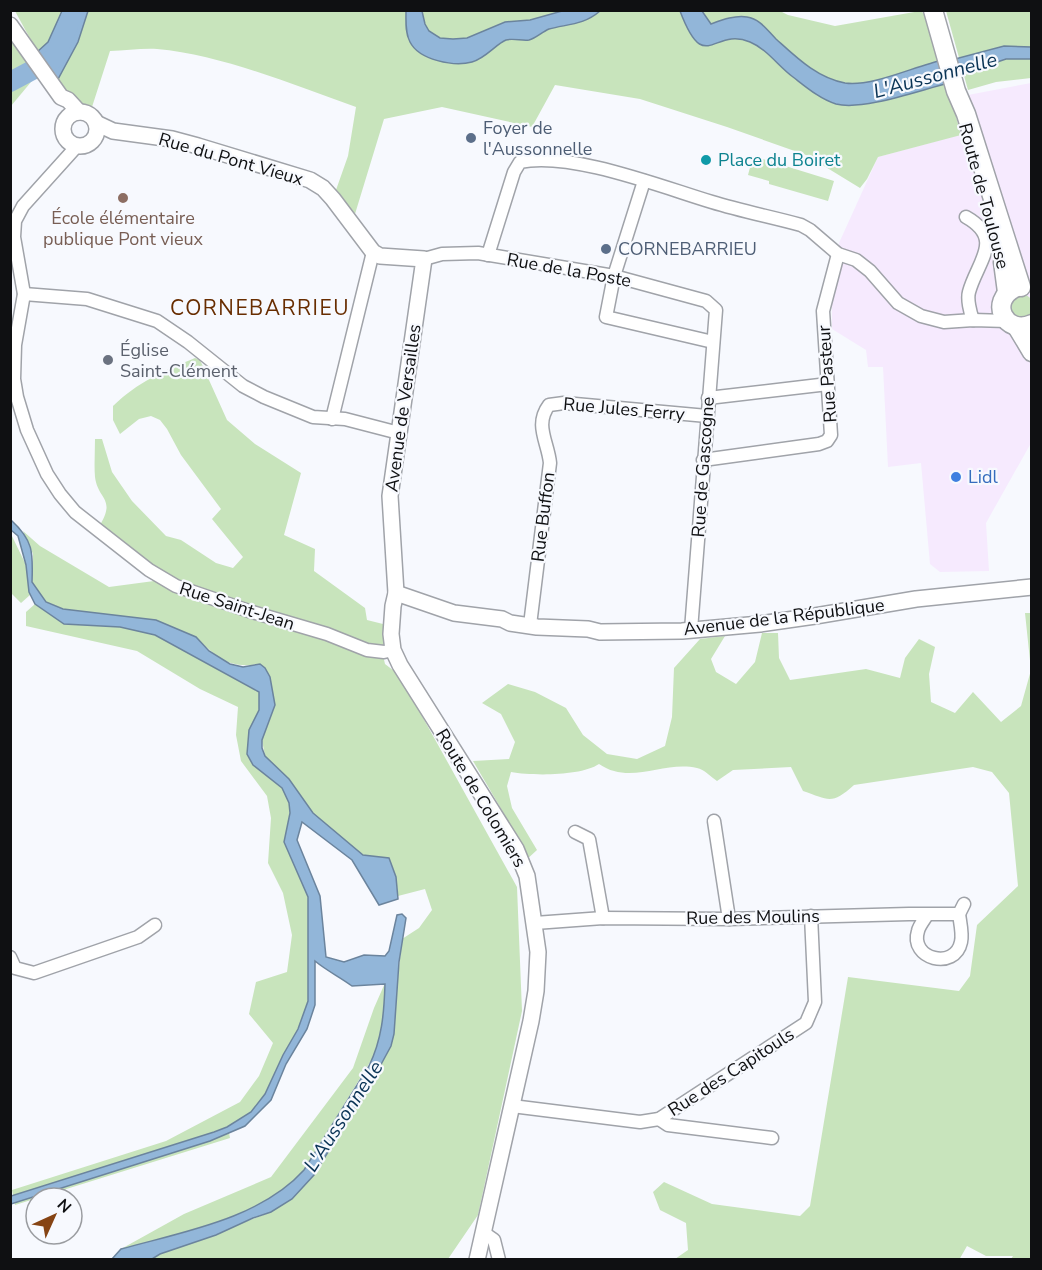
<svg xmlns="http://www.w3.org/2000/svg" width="1042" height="1270" viewBox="0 0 1042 1270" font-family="'Nunito Sans',sans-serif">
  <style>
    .commercial { fill: #f6eafe }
    .green { fill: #c8e4bc }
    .water { fill: #92b6d9; stroke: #6b849d; stroke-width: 1.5 }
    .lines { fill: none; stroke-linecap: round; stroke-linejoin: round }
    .river { stroke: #92b6d9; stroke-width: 20 }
    .minor-casing { stroke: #a0a3a9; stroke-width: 15 }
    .tertiary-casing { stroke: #a0a3a9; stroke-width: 18 }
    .secondary-casing { stroke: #a0a3a9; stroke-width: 21 }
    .minor { stroke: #fff; stroke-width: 12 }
    .tertiary { stroke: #fff; stroke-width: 15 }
    .secondary { stroke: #fff; stroke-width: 18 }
    .service-dot { fill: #5c6f8a; stroke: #f7f9fe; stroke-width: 2 }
    .culture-dot { fill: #0f9aa8; stroke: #f7f9fe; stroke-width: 2 }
    .education-dot { fill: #8d6e63; stroke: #f7f9fe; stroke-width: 2 }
    .worship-dot { fill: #6b7280; stroke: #f7f9fe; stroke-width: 2 }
    .shop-dot { fill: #3f7fe0; stroke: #f7f9fe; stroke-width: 2 }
    .labels { text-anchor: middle; stroke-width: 4.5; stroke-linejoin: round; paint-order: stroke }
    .service-label { font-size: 18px; fill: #4e5e75; stroke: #f7f9fe; text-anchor: start }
    .street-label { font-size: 18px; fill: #0f1012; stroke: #f7f9fe }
    .culture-label { font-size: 18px; fill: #0d838f; stroke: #f7f9fe; text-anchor: start }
    .education-label { font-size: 18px; fill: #785e54; stroke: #f7f9fe }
    .worship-label { font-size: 18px; fill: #5b616d; stroke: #f7f9fe; text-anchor: start }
    .shop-label { font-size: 18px; fill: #366cbe; stroke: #f7f9fe; text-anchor: start }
    .water-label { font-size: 20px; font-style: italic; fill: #093355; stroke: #f7f9fe }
    .quarter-label { font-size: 21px; letter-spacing: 1.5px; fill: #682d00; stroke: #f7f9fe }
  </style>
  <rect width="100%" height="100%" fill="#f7f9fe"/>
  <path class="commercial" d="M1031,83v360l-45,80 3,48 -49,1 -10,-8 -9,-101 -33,4 -5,-100h-15l-2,-17 -34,-21v-26l7,-60 39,-86 74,-20 16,-42z"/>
  <g class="green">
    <path d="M778,10l10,5 47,11 85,-15 9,5 32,119 -83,22 -11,22 -7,9 -54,-33 -79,-28 -87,-28 -85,-14 -23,42 -90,-20 -58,12 -29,95 -19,-24 12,-34 8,-49c-63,-22 -133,-52 -199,-58 -15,-1 -32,2 -47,2l-18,56c-4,-1 -10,-1 -14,-2 -16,-8 -54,-77 -63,-94z"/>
    <path d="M946,11h85v67l-35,4 -28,8z"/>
    <path d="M11,38l25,38 -25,30z"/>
    <path d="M753,156l81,25 -6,20 -59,-17v-3l-21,-6z"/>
    <circle cx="1021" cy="306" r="12"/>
    <path d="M195,358l5,2 27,60 28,24 46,29 -17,62 31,14 -1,22 51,37 2,12 16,4 3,20 -5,3 4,17 13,10 9,15 110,198 5,124 -44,204 -30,44h-296l8,-5 111,-42 43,-37 64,-105 13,-24 11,-107 17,-11 13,-18 -7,-21 -27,7 -2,-19 -7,-19 -26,-3 -50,-42 -24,-34 -24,-23 -3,-16 13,-35 -15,-41c-31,5 -43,-6 -64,-27l-133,-28 -17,-7 -14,-20 1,-28 -10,-23 17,15 69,41 45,-6 6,-10 -9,-6 -51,-40c16,-27 -2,-25 -5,-48 -1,-12 0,-25 0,-38h7l10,33 20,29 34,35 15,4 35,23 17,5 10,-11 -31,-38 9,-10 -40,-54 -14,-26 -7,-9 -9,-4 -12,3 -19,15 -7,-14v-14c25,-24 50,-35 82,-48z"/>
    <path d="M10,532l16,33 4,30 -9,8 -10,-10z"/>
    <path d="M35,604l29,20 56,3 35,8 104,57v18l-10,20 4,35 29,23 7,15 1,10 -6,29 24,55v105l-10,27 -15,26 -18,39 -13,18 -24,15 2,11 -215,67 -3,-15 154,-49 74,-39 19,-26 14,-33 -24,-29 7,-32 31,-10 5,-37 -9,-42 -15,-30 3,-45 -4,-22 -26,-35 -5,-26 2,-28 -38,-18 -63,-38 -111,-25v-14z"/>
    <path d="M1025,613h6l1,643 -3,3h-18l2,-3h-27l-19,-10 -8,14 -284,-1 13,-9 -2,-27 -26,-13 -7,-18 11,-10 48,22 88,12 10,-10 38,-229 111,14 11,-15 7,-51 41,-39 -9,-93 -17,-21 -19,-5 -119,18c-22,20 -25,15 -51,6l-12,-24 -58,3 -16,11c-6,-4 -13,-12 -20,-13 -33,-8 -66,18 -98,-4 -18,12 -66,12 -88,8l-4,14 5,22 25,42 -12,11 -1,-13 -51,-87 36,-2 6,-17 -14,-28 -19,-11 26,-19 27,8 31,16 17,27 24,19 30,5 28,-13 7,-29 2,-49 26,-29 25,-3 -14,23 5,13 20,12 19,-22 7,-29h16l1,25 11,22 76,-11 34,9 5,-20 14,-19 16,8 -6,27 2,28 24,11 18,-21 28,30 20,-16 10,-36z"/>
    <path d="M385,983l-2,41 -5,25 -74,121c-44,49 -122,62 -183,79l63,-35 87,-37 82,-109 21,-60z"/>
  </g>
  <g class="water">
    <path d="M62,11h26l-10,31 -21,39 -20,-29 11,-10z"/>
    <path d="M406,11h16l3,13 4,7 11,7 13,1 14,-1 38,-16 25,-2 32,-9h38c-16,14 -32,13 -51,18 -7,3 -13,9 -20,11 -7,1 -16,-2 -23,0 -10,4 -20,18 -34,22 -18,5 -53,-2 -62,-20 -5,-9 -4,-21 -4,-31z"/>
    <path d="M680,11h22l9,13c11,-4 24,-9 36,-7 13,2 20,13 29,22 20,18 41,39 69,44 27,4 70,-17 98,-23l6,23c-29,7 -86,28 -113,21 -16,-5 -30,-17 -43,-27 -14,-10 -26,-28 -43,-35 -37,-16 -45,35 -70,-31z"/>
    <path d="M1004,46l27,1v12h-25l-47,16 -4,-16z"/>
    <path d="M11,520c23,21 22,33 21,62l14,20 17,7 93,11 40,17 13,14 21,13 13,3 17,-3 5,4 5,9 5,28 -13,35v8l3,8 24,23 24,34 50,42 26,3 7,19 2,22 -19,6 -27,-45 -50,-38 -5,18 23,56 6,61 18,5 20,-7 21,1 4,-5 8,-36 5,-1 4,4 -7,44 -5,72 -3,12 -13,24 -64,105 -22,24 -21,13 -18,6 -37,17 -56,19 -8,5h-40l9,-10c61,-17 139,-30 183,-79l65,-104c13,-27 15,-52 16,-82l-33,2c-12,-9 -25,-15 -37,-25v44l-8,24 -21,35 -15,36 -26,26 -35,15 -199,63v-8l203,-64 13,-5 24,-15 14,-18 18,-39 15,-26 10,-28v-104l-24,-55 6,-29 -1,-10 -7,-15 -29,-23 -6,-11 2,-24 10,-20v-18l-104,-57 -35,-8 -56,-3 -29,-20 -6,-12 -3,-27 -8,-29 -7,-6z"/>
  </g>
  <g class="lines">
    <path class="river" d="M10,82l45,-24 19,-48"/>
    <g class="minor-casing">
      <g id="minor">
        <path d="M77,146l-54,60 -8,15 -1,16 10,57 -9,51 -1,34 3,18 10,33 20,44 13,20 15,18 74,58 27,16 73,25 78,23 40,16 17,2 9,-2"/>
        <path d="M644,181l-30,95 -8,41 107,25"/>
        <path d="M966,217c39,22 11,45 3,75 -2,7 1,20 4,28"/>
        <path d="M488,255l26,-83 6,-10c50,-11 142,25 192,40 29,9 60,15 89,23l9,5 28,24 18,6 14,11 28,32 23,13 23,6 29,-2 34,1"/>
        <path d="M424,259l18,-5 36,-1 136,23 92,25 10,9 -25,320"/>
        <path d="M24,294l63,5 70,22 31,21 55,44 21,11 49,20 32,2 54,14"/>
        <path d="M708,398l120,-14"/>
        <path d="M332,419l41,-167"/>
        <path d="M703,460l116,-16 8,-3 4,-6 -8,-124 15,-57"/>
        <path d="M530,625l20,-162c-2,-21 -16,-38 -1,-58l15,-2 143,13"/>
        <path d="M714,821l15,98"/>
        <path d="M575,832l14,7 14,79"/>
        <path d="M927,915c-3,5 -8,11 -9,16 -9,28 37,40 43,11 2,-8 -1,-20 -2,-28"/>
        <path d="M535,923l68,-5 126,1 180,-5h50l5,-10"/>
        <path d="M10,957l5,11 19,5 104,-36 17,-12"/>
        <path d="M512,1106l128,16 19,-3 147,-96 9,-21 -4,-86"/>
        <path d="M659,1119l9,6 104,13"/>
        <path d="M484,1233l10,7 5,20"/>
      </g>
    </g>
    <g class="tertiary-casing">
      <g id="tertiary">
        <path d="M10,25l51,72 7,3 11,12"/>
        <circle cx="80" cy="129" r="17"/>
        <path d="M96,123l17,8 59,8 26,7 112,34 13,8 10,11 40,53 7,4 44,3 -34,237 6,97 -3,13 -2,28 2,16 7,15 116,184 11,27 11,76 -2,39 -5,30 -54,239"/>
        <path d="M396,593l58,20 48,6 8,4 27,4 51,2 12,3 82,-1 78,-7 55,-8 101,-17 116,-12"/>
      </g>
    </g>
    <g class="secondary-casing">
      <g id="secondary">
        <path d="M933,10l23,81 10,23 55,173"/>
        <path d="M1003,262l4,30"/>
        <path d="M1015,288c-27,13 -10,48 17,36"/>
        <path d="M1017,327l15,25"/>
      </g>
    </g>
    <use href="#minor" class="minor"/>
    <use href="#tertiary" class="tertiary"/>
    <use href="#secondary" class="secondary"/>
  </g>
  <g class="service-dot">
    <circle cx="471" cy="138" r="6"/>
    <circle cx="606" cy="249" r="6"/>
  </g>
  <circle class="culture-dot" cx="706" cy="160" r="6"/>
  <circle class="education-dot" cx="123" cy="198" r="6"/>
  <circle class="worship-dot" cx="108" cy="360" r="6"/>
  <circle class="shop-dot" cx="956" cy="477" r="6"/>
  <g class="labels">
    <g class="service-label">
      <text x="483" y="134">Foyer de<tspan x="483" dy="21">l'Aussonnelle</tspan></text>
      <text x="618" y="255">CORNEBARRIEU</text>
    </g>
    <g class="street-label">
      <text transform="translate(231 159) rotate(16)" y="6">Rue du Pont Vieux</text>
      <text transform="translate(984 196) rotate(75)" y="6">Route de Toulouse</text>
      <text transform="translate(569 270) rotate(10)" y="6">Rue de la Poste</text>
      <text transform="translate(827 374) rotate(-94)" y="6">Rue Pasteur</text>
      <text transform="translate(403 408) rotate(-82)" y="6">Avenue de Versailles</text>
      <text transform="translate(624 409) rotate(5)" y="6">Rue Jules Ferry</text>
      <text transform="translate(703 467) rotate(-86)" y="6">Rue de Gascogne</text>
      <text transform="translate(543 517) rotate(-83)" y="6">Rue Buffon</text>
      <text transform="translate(237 606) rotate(18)" y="6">Rue Saint-Jean</text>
      <text transform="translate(784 617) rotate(-7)" y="6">Avenue de la République</text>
      <text transform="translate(481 798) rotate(59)" y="6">Route de Colomiers</text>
      <text transform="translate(753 917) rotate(-1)" y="6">Rue des Moulins</text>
      <text transform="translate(731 1072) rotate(-33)" y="6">Rue des Capitouls</text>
    </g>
    <g class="culture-label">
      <text x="718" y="166">Place du Boiret</text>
    </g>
    <g class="education-label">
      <text x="123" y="224">École élémentaire<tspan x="123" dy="21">publique Pont vieux</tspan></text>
    </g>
    <g class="worship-label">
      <text x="120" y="356">Église<tspan x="120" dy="21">Saint-Clément</tspan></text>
    </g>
    <g class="shop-label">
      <text x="968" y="483">Lidl</text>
    </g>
    <g class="water-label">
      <text transform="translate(935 75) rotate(-15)" y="7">L'Aussonnelle</text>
      <text transform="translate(343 1116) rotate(-57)" y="7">L'Aussonnelle</text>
    </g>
    <g class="quarter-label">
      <text x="260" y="315">CORNEBARRIEU</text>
    </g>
  </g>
  <rect width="1042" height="1270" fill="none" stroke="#0f1012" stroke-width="24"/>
  <g transform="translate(54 1216) rotate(45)"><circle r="28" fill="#f7f9fe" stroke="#9a9ca0" stroke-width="1.5"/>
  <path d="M0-4.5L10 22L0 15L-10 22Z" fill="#864414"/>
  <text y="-9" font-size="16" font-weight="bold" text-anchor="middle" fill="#0f1012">N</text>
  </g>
</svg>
